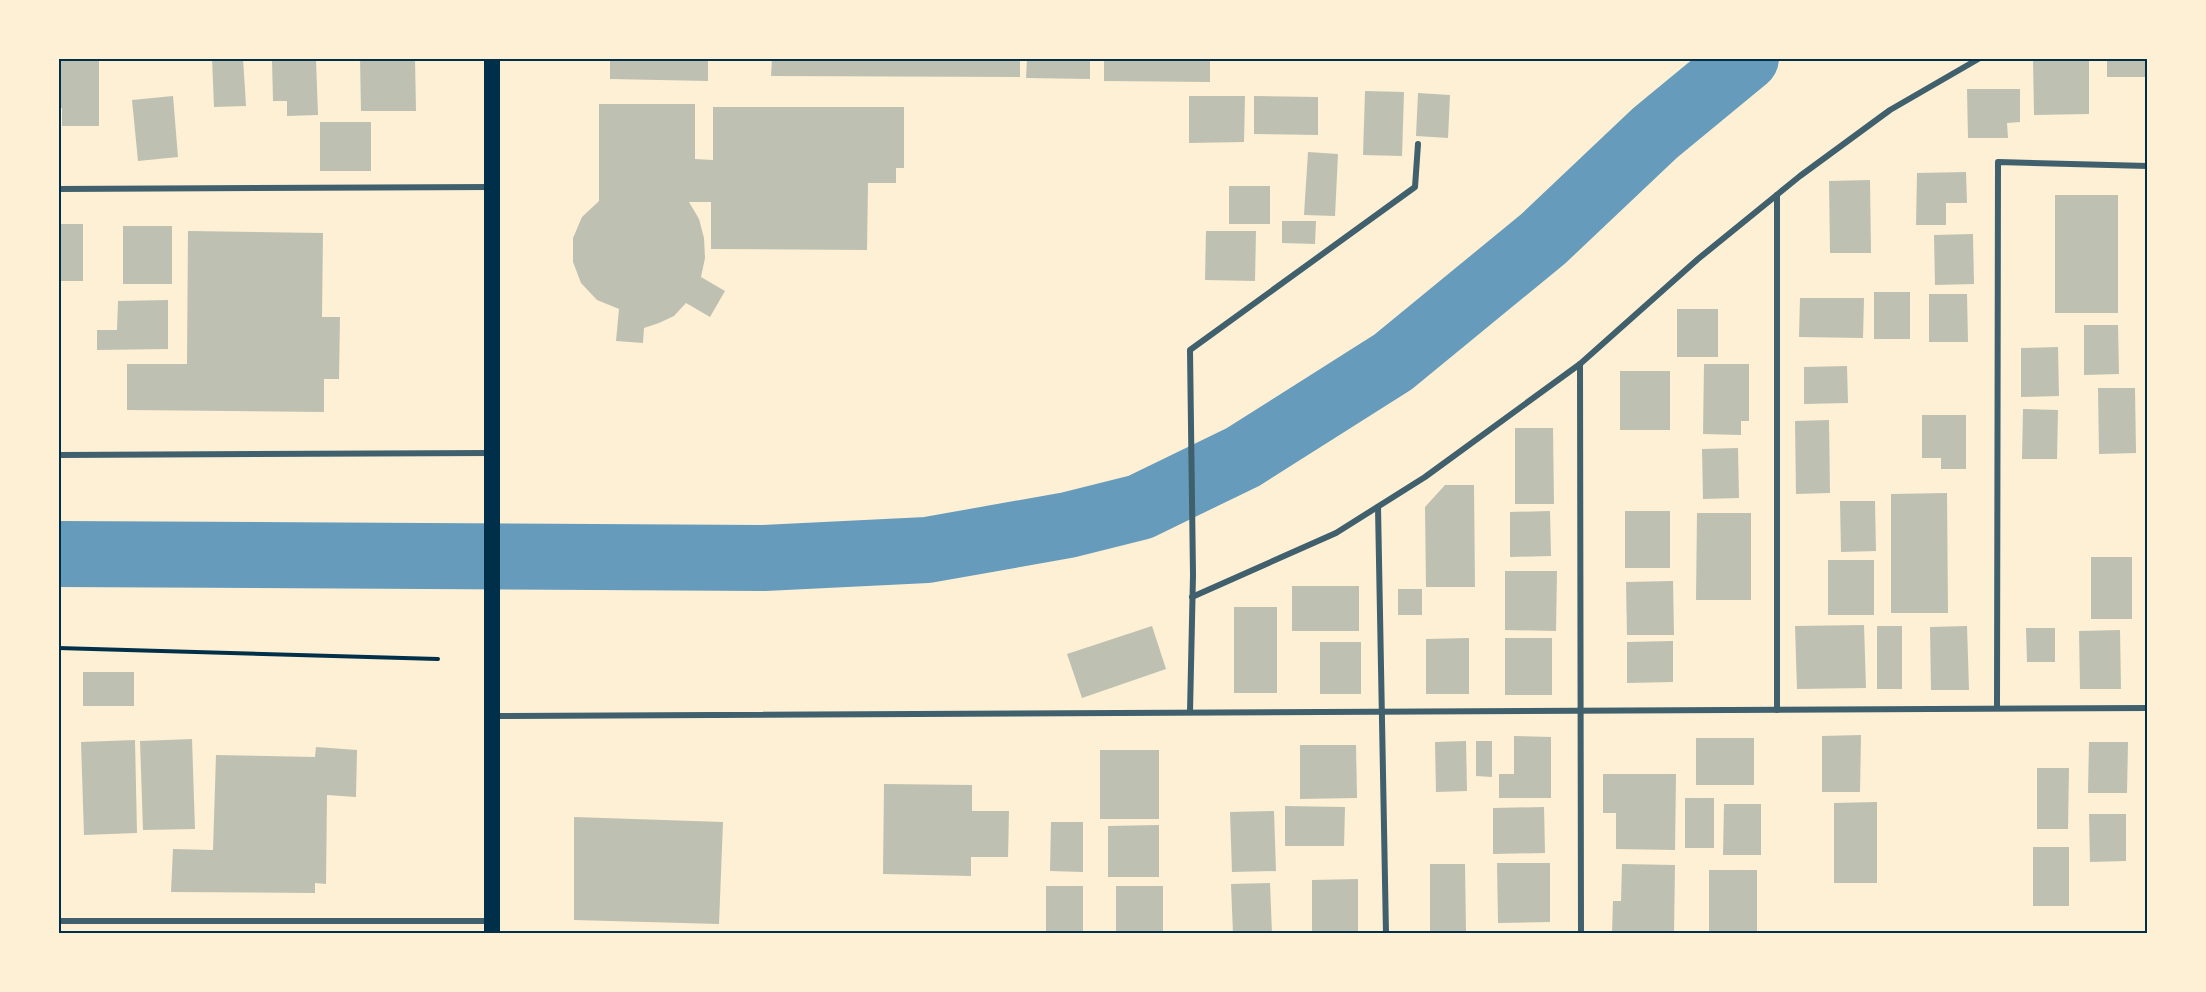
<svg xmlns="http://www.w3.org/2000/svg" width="2206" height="992" viewBox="0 0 2206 992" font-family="'Source Sans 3',sans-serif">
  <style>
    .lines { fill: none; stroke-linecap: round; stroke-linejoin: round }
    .river { stroke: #669bbc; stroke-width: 66 }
    .building { fill: #bec0b2 }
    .path { stroke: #003049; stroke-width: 4 }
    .minor { stroke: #3f606c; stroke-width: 6 }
    .trunk { stroke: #003049; stroke-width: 16 }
    .neatline { fill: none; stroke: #003049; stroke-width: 2 }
  </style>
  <rect width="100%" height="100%" fill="#fdf0d5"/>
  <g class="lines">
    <path class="river" d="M58,554l706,4 163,-8 141,-25 72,-18 103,-50 150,-95 150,-123 112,-106 91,-75"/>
  </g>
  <g class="building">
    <path d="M212,58h31l3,48 -32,1z"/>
    <path d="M360,58h55l1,53h-55z"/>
    <path d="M610,58h98v23l-98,-2z"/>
    <path d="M772,58h248v19l-249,-1z"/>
    <path d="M1027,58h63v21l-64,-1z"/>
    <path d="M1104,58h106v24l-106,-1z"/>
    <path d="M2033,58h56v56l-55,1z"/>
    <rect x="2107" y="58" width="41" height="19"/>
    <path d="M58,59l41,1v66h-37v-18h-4z"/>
    <path d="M316,59l2,56 -31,1v-15h-14l-1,-41z"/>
    <path d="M1967,89h53v33l-13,1 1,15h-40z"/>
    <path d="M1365,91l39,1 -2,64 -39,-1z"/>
    <path d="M1418,93l32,2 -2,43 -32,-2z"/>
    <path d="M173,96l5,61 -40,4 -6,-61z"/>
    <path d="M1189,96h56l-1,46 -55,1z"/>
    <path d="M1254,96l64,1v38l-64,-1z"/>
    <path d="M599,104h96v55l18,1v-53h191v61h-8v15h-28l-1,67 -156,-1v-47h-22l10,17 5,19 1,20 -4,19 24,14 -15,26 -24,-14 -12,13 -15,7 -15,5 -1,15 -27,-2 3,-32 -22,-9 -16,-17 -8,-21v-24l9,-21 17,-16z"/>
    <rect x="320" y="122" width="51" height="49"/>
    <path d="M1308,152l30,2 -3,62 -31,-1z"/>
    <path d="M1966,172l1,31h-21v22h-30l1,-52z"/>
    <path d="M1870,180l1,73h-41l-1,-72z"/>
    <rect x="1229" y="186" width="41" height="38"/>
    <rect x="2055" y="195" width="63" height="118"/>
    <path d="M1282,221h34l-1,23 -33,-1z"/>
    <rect x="58" y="224" width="25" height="57"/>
    <rect x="123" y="226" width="49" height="58"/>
    <path d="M188,231l135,2 -1,84h18l-1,62h-15v33l-197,-2v-46h60z"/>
    <path d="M1206,231h50l-1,50 -50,-1z"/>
    <path d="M1973,234l1,50 -39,1 -1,-50z"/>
    <rect x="1874" y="292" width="36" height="47"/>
    <path d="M1929,294h38l1,48h-39z"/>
    <path d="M1800,298h64l-1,40 -64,-1z"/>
    <path d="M168,300v49l-71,1v-20h20l1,-29z"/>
    <rect x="1677" y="309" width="41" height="48"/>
    <path d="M2084,325h34l1,49 -35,1z"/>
    <path d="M2058,347l1,49 -38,1v-49z"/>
    <path d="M1704,364h45v57h-8v14l-38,-1z"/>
    <path d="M1847,366l1,37 -44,1v-37z"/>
    <rect x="1620" y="371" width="50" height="59"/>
    <path d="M2098,388h37l1,65 -37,1z"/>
    <path d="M2023,409l35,1 -1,49h-35z"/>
    <path d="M1922,415h44v54h-25v-11h-19z"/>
    <path d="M1829,420l1,73 -34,1 -1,-73z"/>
    <path d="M1515,428h38l1,76h-39z"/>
    <path d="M1738,448l1,50 -36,1 -1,-50z"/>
    <path d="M1445,485h29l1,102h-49l-1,-80z"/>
    <path d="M1947,493l1,120h-57v-119z"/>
    <path d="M1840,501h35l1,50 -35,1z"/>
    <path d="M1550,511l1,45 -41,1v-45z"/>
    <rect x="1625" y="511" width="45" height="57"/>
    <path d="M1697,513h54v87h-55z"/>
    <rect x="2091" y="557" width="41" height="62"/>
    <rect x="1828" y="560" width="46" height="55"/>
    <path d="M1505,571h52l-1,60 -51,-1z"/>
    <path d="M1673,581l1,54h-47l-1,-53z"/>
    <rect x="1292" y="586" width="67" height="45"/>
    <rect x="1398" y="589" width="24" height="26"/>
    <rect x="1234" y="607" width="43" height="86"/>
    <path d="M1864,625l2,63 -69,1 -2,-63z"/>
    <path d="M1152,626l14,43 -84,29 -15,-44z"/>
    <rect x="1877" y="626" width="25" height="63"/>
    <path d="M1967,626l2,64h-38l-1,-63z"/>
    <path d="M2026,628h29v34h-28z"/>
    <path d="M2120,630l1,59h-41l-1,-58z"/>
    <path d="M1469,638v56h-43v-55z"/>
    <rect x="1505" y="638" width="47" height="57"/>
    <path d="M1673,641v41l-46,1v-41z"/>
    <rect x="1320" y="642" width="41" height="52"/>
    <rect x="83" y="672" width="51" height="34"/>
    <path d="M1861,735l-1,57h-38v-56z"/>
    <path d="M1514,736l37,1v61h-52v-24h15z"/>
    <rect x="1696" y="738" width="58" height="47"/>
    <path d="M192,739l3,90 -52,1 -3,-89z"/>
    <path d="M135,740l2,93 -53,2 -3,-93z"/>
    <path d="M1466,741l1,50 -31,1 -1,-50z"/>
    <path d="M1476,741h16v36l-16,-1z"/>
    <path d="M2089,742h39l-1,51h-39z"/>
    <path d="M1300,745h56l1,53 -57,1z"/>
    <path d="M316,747l41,3 -1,47 -29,-2 -1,89 -11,-1v10l-144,-1 2,-43 40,1 3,-95 99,2z"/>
    <rect x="1100" y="750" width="59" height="69"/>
    <path d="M2037,768h32l-1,61h-31z"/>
    <path d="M1603,774h73l-1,76 -59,-1v-36h-13z"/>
    <path d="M884,784l88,1v26h37l-1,46h-37v19l-88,-2z"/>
    <rect x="1685" y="798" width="29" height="50"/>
    <path d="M1877,802v81h-43v-80z"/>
    <path d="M1724,804h37v51h-38z"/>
    <path d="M1285,806l60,1 -1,39h-59z"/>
    <path d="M1544,807l1,46 -52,1v-46z"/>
    <path d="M1274,811l2,60 -44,1 -2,-60z"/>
    <path d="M2089,814h37v47l-36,1z"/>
    <path d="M574,817l149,5 -4,102 -145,-4z"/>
    <path d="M1051,822h32v50l-33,-1z"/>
    <path d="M1159,825v52h-51v-51z"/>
    <rect x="2033" y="847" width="36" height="59"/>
    <path d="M1497,863h53v59l-52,1z"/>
    <path d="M1430,864h35l1,67h-36z"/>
    <path d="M1622,864l53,1 -1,69h-62l1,-33h8z"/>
    <rect x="1709" y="870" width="48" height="64"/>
    <path d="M1358,879v55h-46v-54z"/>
    <path d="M1270,883l2,51h-39l-2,-50z"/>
    <rect x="1046" y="886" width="37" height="48"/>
    <rect x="1116" y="886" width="47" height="48"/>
  </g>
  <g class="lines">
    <path class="path" d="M58,648l380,11"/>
    <g class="minor">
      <path d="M58,189l433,-2"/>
      <path d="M1777,195v515"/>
      <path d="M1580,364l1,570"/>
      <path d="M58,455l432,-2"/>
      <path d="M1378,507l8,427"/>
      <path d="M1192,597l144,-64 89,-56 155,-113 118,-105 102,-83 90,-66 90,-52"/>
      <path d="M1997,708l1,-546 150,4"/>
      <path d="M1190,712l3,-137 -3,-225 225,-163 3,-43"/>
      <path d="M492,716l1656,-8"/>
      <path d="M58,921h433"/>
    </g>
    <path class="trunk" d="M492,58v876"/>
  </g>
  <rect width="2206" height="992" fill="none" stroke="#fdf0d5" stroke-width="120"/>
  <rect x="60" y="60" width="2086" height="872" class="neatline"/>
</svg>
